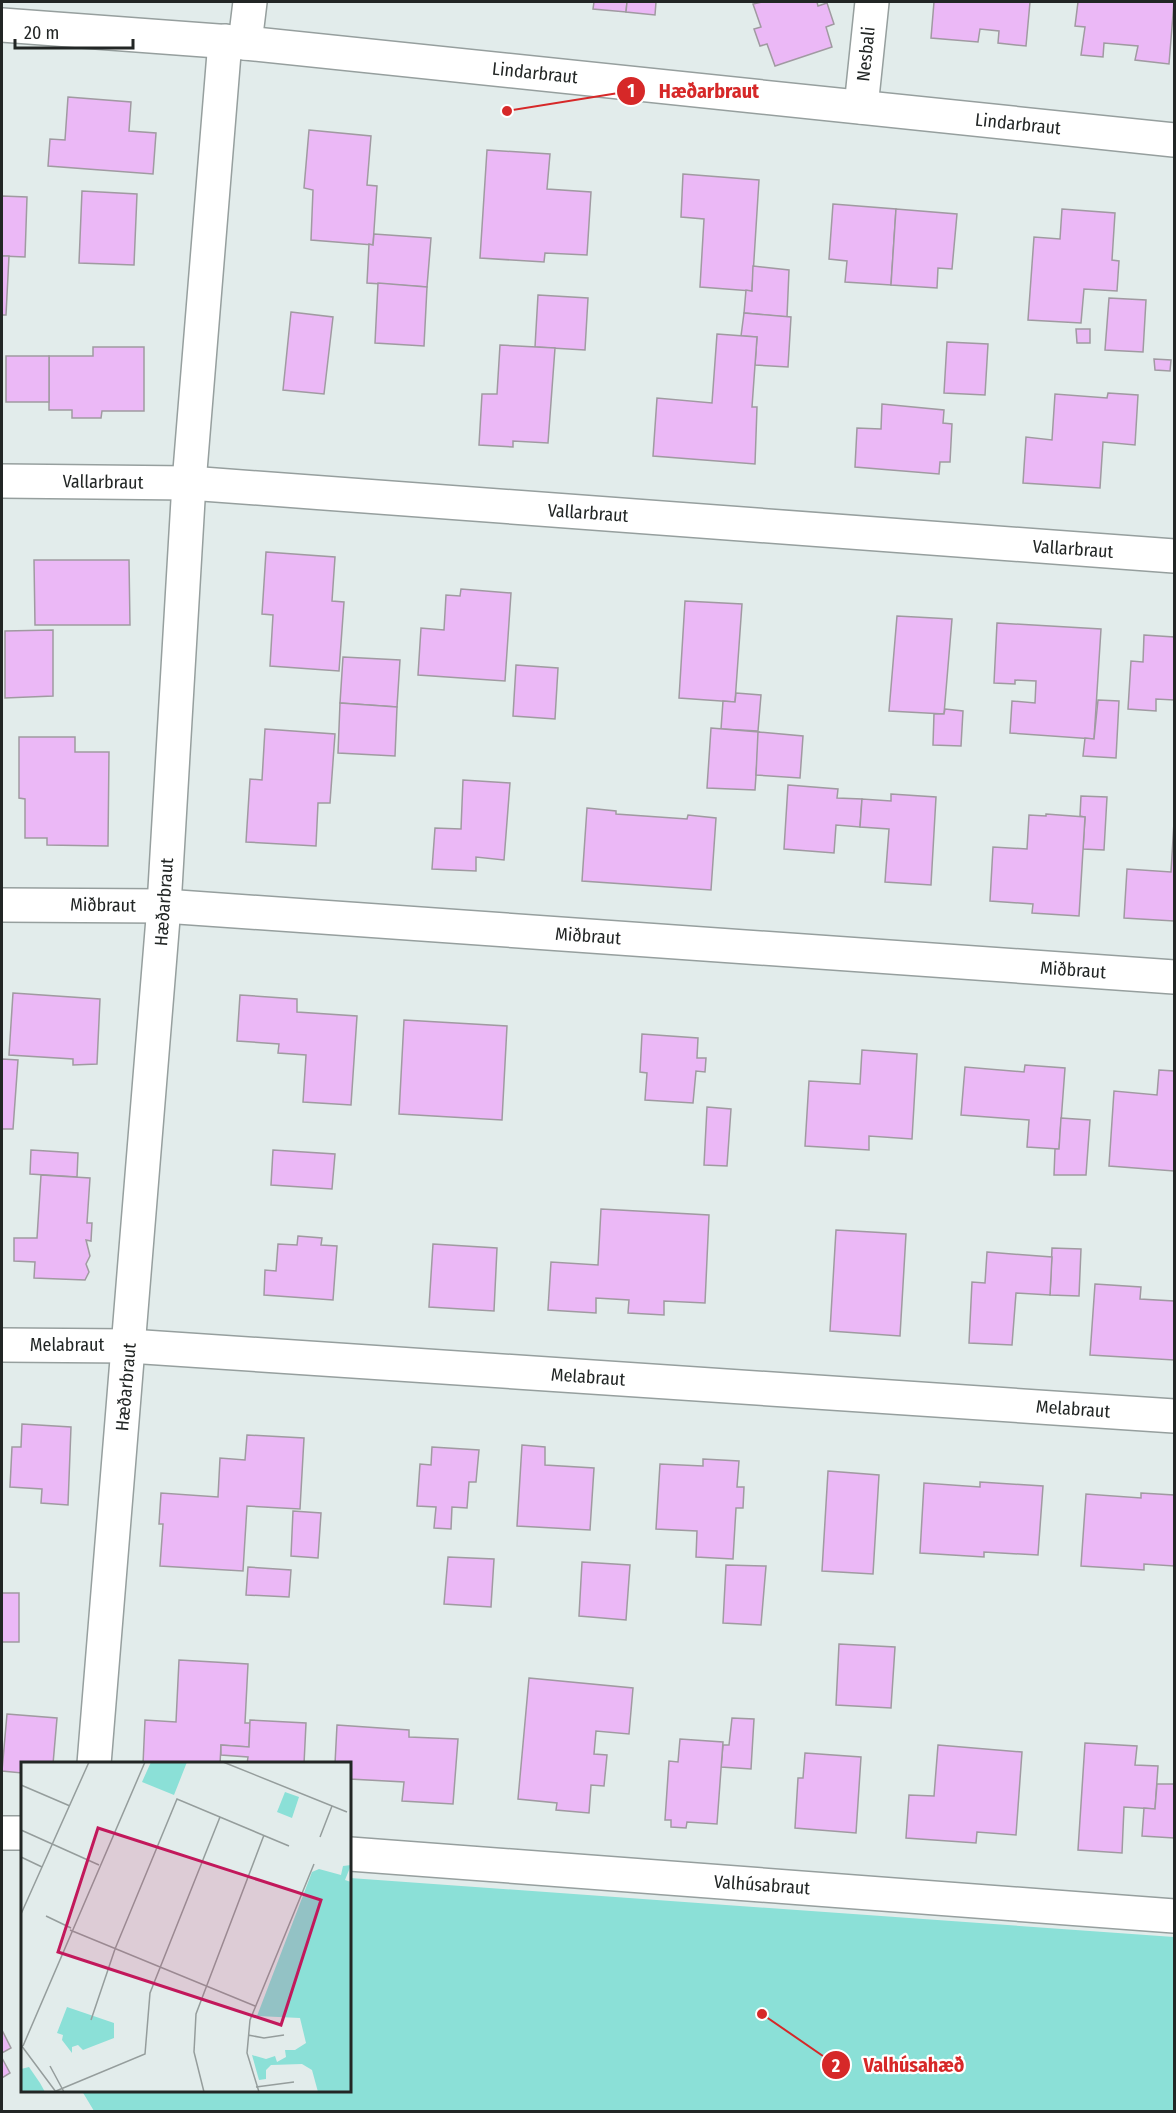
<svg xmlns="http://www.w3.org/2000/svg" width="1176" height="2113" viewBox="0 0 1176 2113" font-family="'Fira Sans Condensed',sans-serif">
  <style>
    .green { fill: #8be0d7 }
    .building { fill: #ebb8f6; stroke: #a09aa1; stroke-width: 1.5 }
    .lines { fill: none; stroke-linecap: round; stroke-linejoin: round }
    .minor-casing { stroke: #969f9e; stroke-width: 36 }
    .minor { stroke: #fff; stroke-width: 33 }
    .labels { text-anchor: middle; stroke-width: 4.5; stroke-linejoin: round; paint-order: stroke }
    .street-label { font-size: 18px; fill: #222625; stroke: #fff }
    .inset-road { fill: none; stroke: #959d9c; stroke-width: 1.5 }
    .view { fill: #c2185b; fill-opacity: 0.15; stroke: #c2185b; stroke-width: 3 }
    .inset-edge { fill: none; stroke: #222625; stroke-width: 3 }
    .leader { fill: none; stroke: #d62828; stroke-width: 2 }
    .callout-dot { fill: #d62828; stroke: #fff; stroke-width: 2 }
    .mark-label { font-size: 18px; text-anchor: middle; font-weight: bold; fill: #fff }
    .callout-label { font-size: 20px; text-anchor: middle; font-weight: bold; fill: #d62828; stroke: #fff; stroke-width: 4.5; stroke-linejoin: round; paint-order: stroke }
  </style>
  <rect width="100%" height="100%" fill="#e2eceb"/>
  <path class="green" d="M350,1878l824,59v174h-1080l-12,-20 268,-1z"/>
  <g class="building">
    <path d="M594,2h33l-1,10 -33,-3z"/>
    <path d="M627,2h29l-1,13 -29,-3z"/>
    <path d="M762,2h55l1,4 9,-3 7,21 -8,3 6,20 -57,19 -8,-22 -7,2 -6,-17 7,-2 -8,-23z"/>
    <path d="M934,2h96l-4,44 -28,-3 1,-12 -19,-2 -2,13 -47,-4z"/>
    <path d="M1078,2h96l-5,62 -34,-4 3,-14 -34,-3 -1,14 -22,-2 4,-28 -10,-1z"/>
    <path d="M68,97l63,5 -2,29 27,2 -3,41 -105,-8 2,-27 15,1z"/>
    <path d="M309,130l62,6 -4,49 10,1 -4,59 -62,-5 2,-50 -9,-2z"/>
    <path d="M487,150l63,4 -3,35 44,3 -4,63 -42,-2 -1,9 -64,-4z"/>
    <path d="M683,174l76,6 -7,111 -52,-4 4,-68 -23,-2z"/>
    <path d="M82,191l55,3 -3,71 -55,-2z"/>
    <path d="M2,196l25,1 -2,60 -23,-1z"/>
    <path d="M833,204l63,5 -5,76 -46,-3 2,-21 -18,-2z"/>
    <path d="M896,209l61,5 -5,55 -14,-1 -1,20 -46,-3z"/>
    <path d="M1062,209l53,4 -3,47 7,1 -2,30 -33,-2 -3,34 -53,-3 6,-83 26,2z"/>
    <path d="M374,234l57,4 -4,49 -60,-4 2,-39 4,1z"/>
    <path d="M2,256h7l-3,59h-4z"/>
    <path d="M753,266l36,4 -2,47 -43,-4 2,-23 6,1z"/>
    <path d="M378,283l49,4 -3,59 -49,-3z"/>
    <path d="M538,295l50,3 -3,52 -50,-3z"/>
    <path d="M1109,298l37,2 -3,52 -38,-2z"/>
    <path d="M291,312l42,5 -9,77 -41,-4z"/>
    <path d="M744,313l47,4 -3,50 -33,-2 2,-28 -16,-1z"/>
    <path d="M1076,329h14v14h-13z"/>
    <path d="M717,334l40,3 -5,70h5l-2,57 -102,-8 4,-58 55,5z"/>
    <path d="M947,342l41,2 -3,51 -41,-2z"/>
    <path d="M500,345l55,3 -7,95 -35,-2v6l-34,-2 3,-51h15z"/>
    <path d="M93,347h51v64h-42l-1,7h-29v-8h-23v-54h44z"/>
    <rect x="6" y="356" width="43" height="46"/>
    <path d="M1154,359l17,1 -1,11 -15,-1z"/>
    <path d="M1108,393l30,2 -3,50 -32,-3 -3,46 -77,-5 3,-46 26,3 3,-46 52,4z"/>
    <path d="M882,404l62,6 -1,13 9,1 -2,38h-10l-1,12 -84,-7 2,-39 24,1z"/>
    <path d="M266,552l69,5 -3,44 12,1 -5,69 -69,-5 3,-51 -11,-1z"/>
    <path d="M34,560h95l1,65h-95z"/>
    <path d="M461,589l50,4 -6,88 -87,-6 3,-47 23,2 2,-35 14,1z"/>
    <path d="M685,601l57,3 -7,98 -56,-4z"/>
    <path d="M897,616l55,3 -8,95 -55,-3z"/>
    <path d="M997,623l104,6 -7,110 -84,-6 2,-32 23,2 1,-22 -21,-1v4l-21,-1z"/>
    <path d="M53,630v66l-48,2v-67z"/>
    <path d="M1144,635l30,2v63l-18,-1v12l-28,-2 3,-48 12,1z"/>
    <path d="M343,657l57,3 -3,47 -57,-4z"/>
    <path d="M516,665l42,3 -3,51 -42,-3z"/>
    <path d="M736,693l25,2 -3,36 -37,-2 2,-28 12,1z"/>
    <path d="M1098,700l21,1 -3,57 -33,-2 2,-18 9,1z"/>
    <path d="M340,703l57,4 -2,49 -57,-3z"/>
    <path d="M945,709l18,2 -2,35 -28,-1 1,-31h10z"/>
    <path d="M711,728l48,4 -4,58 -48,-2z"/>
    <path d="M265,729l70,5 -5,69h-12l-2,43 -70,-4 4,-63 12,1z"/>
    <path d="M758,732l45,4 -3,42 -44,-3z"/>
    <path d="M19,737h56v15h34l-1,94 -61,-1v-7h-22v-39l-6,-1z"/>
    <path d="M463,780l47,3 -6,77 -28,-3v14l-44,-2 3,-41 26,1z"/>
    <path d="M788,785l50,4 -1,9 25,1 -2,28 -24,-2 -2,28 -50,-4z"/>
    <path d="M891,794l45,3 -5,88 -46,-3 4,-53 -29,-2 2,-28 29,2z"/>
    <path d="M1081,796l26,1 -3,53 -21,-1 2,-32 -5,-1z"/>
    <path d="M587,808l29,3v3l71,5 1,-4 28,3 -5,72 -129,-9z"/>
    <path d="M1046,814l39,3 -6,99 -47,-3 1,-9 -43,-3 3,-54 34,2 2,-34 17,1z"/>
    <path d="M1174,822v99l-50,-3 3,-49 44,3z"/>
    <path d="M13,993l87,6 -3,65 -24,1v-6l-64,-4z"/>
    <path d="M240,995l57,4v13l60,4 -6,89 -48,-3 3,-47 -28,-2 1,-9 -42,-3z"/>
    <path d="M404,1020l103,6 -5,94 -103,-6z"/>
    <path d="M642,1034l56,4 -1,20h9l-1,14 -9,-1 -3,32 -48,-3 2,-27 -7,-1z"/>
    <path d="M862,1050l55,4 -5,85 -43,-3v14l-64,-4 4,-65 51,3z"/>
    <path d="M2,1059l16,1 -5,69h-11z"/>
    <path d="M1025,1065l40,3 -6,81 -32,-2 2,-27 -68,-5 4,-48 59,5z"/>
    <path d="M1159,1070l15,1v100l-65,-5 5,-75 43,4z"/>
    <path d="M707,1107l24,2 -4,57 -23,-1z"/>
    <path d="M1061,1118l29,2 -4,55h-32l1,-26h4z"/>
    <path d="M31,1150l47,3 -1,24 -47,-3z"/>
    <path d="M273,1150l62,4 -3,35 -61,-4z"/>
    <path d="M41,1175l49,3 -3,45h5l-1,18 -5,-1 4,16 -4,8 3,8 -4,8 -51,-2 1,-16 -21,-1v-23h23z"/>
    <path d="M601,1209l108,6 -4,88 -41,-2v14l-36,-2 1,-13 -33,-2v15l-48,-3 3,-48 47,3z"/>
    <path d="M836,1230l70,4 -6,102 -70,-5z"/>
    <path d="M298,1236l24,2 -1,7 16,1 -4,54 -69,-5 1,-25 11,1 2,-27 19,1z"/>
    <path d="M433,1244l64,4 -3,63 -65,-4z"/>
    <path d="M1052,1248l29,1 -2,47 -29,-1z"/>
    <path d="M987,1252l65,5 -2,38 -34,-2 -4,52 -43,-2 3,-61 13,1z"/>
    <path d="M1095,1284l46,3 -1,12 34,2v59l-84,-5z"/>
    <path d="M22,1424l49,3 -3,78 -27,-2 1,-14 -32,-2 2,-40h9z"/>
    <path d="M247,1435l57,3 -4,71 -53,-3 -4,65 -83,-5 3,-42h-4l2,-31 57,4 2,-39 25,2z"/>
    <path d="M522,1445l23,2v18l49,3 -4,62 -73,-4z"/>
    <path d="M432,1447l47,3 -3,32h-7l-2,26 -15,-1 -1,22 -17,-1 2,-21 -19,-1 3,-42 11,1z"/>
    <path d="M703,1459l36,2 -2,26h7l-1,21h-7l-3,51 -37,-2 1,-26 -41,-2 4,-65 43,2z"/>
    <path d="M828,1471l51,4 -6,99 -51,-3z"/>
    <path d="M980,1482l63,4 -5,69 -54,-3v5l-64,-4 4,-70 56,4z"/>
    <path d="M1141,1493l33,2v71l-30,-2v6l-63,-4 5,-72 55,4z"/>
    <path d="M293,1511l28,2 -3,45 -27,-2z"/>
    <path d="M448,1557l46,2 -3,48 -47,-3z"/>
    <path d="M582,1562l48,3 -4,55 -47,-4z"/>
    <path d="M726,1565l40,1 -5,59 -38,-2z"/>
    <path d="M248,1567l43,3 -2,27 -43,-2z"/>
    <rect x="2" y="1593" width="17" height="49"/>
    <path d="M839,1644l56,3 -4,61 -55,-3z"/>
    <path d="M179,1660l69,4 -3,59h5l-1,24 -28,-2 -1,19h-77l2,-44 31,2z"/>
    <path d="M529,1678l104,10 -4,46 -33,-3 -2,23 13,1 -3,31 -13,-1 -2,28 -33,-3 1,-7 -39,-4z"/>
    <path d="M7,1714l50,4 -4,46h-31v9l-20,-2z"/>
    <path d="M732,1718l22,1 -3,50 -30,-2 2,-22h6z"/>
    <path d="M250,1720l56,3 -2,41h-57l1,-7 -27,-2v-10l28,2z"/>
    <path d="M337,1725l72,5v7l49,2 -5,65 -51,-3 2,-19 -54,-3v-15h-15z"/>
    <path d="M680,1739l43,3 -6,82 -30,-2 -1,6 -15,-1v-7h-6l4,-59 9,1z"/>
    <path d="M1085,1743l52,3 -2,19 23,1 -3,43 -31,-2 -2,46 -44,-3z"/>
    <path d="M938,1745l84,7 -6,83 -39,-3 -1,11 -70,-5 3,-43 25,1z"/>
    <path d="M805,1753l56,4 -5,76 -61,-5 3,-50h5z"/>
    <path d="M1157,1784h17v54l-32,-2 2,-28 11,1z"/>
    <path d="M2,2030l9,18 -9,5z"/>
    <path d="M2,2058l8,15 -8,5z"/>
  </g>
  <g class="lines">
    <g class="minor-casing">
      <g id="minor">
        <path d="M2,25l243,18 929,97"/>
        <path d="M245,43l5,-41"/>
        <path d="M861,107l11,-105"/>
        <path d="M2,481l187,2 985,73"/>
        <path d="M2,905l162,1 1010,71"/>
        <path d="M2,1345l127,1 1045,70"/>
        <path d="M94,1764l70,-858 25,-423 36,-442"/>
        <path d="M2,1833h20"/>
        <path d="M350,1854l824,62"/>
      </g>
    </g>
    <use href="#minor" class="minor"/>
  </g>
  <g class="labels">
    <g class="street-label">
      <text transform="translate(866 54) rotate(-84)" y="6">Nesbali</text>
      <text transform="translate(535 73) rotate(6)" y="6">Lindarbraut</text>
      <text transform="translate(1018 124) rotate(6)" y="6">Lindarbraut</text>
      <text transform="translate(103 482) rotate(1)" y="6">Vallarbraut</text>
      <text transform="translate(588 513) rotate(4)" y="6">Vallarbraut</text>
      <text transform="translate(1073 549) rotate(4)" y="6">Vallarbraut</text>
      <text transform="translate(164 902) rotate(-86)" y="6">Hæðarbraut</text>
      <text transform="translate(103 905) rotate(1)" y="6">Miðbraut</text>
      <text transform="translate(588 936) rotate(4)" y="6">Miðbraut</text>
      <text transform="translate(1073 970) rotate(4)" y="6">Miðbraut</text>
      <text x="67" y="1351">Melabraut</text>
      <text transform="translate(588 1377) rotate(4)" y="6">Melabraut</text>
      <text transform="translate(126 1387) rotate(-85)" y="6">Hæðarbraut</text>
      <text transform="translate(1073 1409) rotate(4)" y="6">Melabraut</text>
      <text transform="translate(762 1885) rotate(4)" y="6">Valhúsabraut</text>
    </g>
  </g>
  <g transform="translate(21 1762)">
    <rect width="330" height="330" fill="#e2eceb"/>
    <path d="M130,0h36l-13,33 -32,-13zM264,30l14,5 -7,21 -15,-6zM330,103l-6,15 6,2v210h-33l-6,-22 -10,-6 -31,1 -5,5v9l-7,1 -7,-25 14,4 9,-3 2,6 9,-5 -1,-7h10l11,-7 -6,-25 -43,-2 55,-144 7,-3 22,6 2,-9zM46,245l47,16v15l-31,12 -5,-5 -6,2v6l-10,-13 1,-5 -6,-2zM8,305l11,16 5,9h-24v-23z" fill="#8be0d7"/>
    <path class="inset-road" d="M202,0l124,50M0,23l49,21M0,68l78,35M299,75l12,-31M0,95l21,10M0,152l68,-152M25,154l25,12M49,168l185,76M70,258l24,-71 62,-150 112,47M227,273l16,3 20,-3M0,283l35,47M2,284l122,-284M29,304l14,26M235,325l38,-5M35,329l89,-37 5,-61 70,-176M183,330l-10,-40 2,-38 68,-179M238,330l-12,-39 3,-33 64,-156"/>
    <path class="view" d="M77,66l223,72 -40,125 -223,-73z"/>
    <rect width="330" height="330" class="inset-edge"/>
  </g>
  <path class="leader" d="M507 111L631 91M762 2014L836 2065"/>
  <g class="callout-dot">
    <circle cx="507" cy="111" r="6"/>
    <circle cx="762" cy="2014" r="6"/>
    <circle cx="631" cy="91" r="15"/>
    <circle cx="836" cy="2065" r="15"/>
  </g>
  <g class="mark-label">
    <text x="631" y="97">1</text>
    <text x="836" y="2072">2</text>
  </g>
  <g class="callout-label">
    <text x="709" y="98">Hæðarbraut</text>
    <text x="914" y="2072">Valhúsahæð</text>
  </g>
  <rect width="1176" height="2113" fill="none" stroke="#222625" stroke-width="6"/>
  <path d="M15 39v9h118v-9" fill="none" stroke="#222625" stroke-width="3"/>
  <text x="24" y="39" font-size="18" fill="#222625" stroke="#ffffff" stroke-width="4.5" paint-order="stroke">20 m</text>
</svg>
